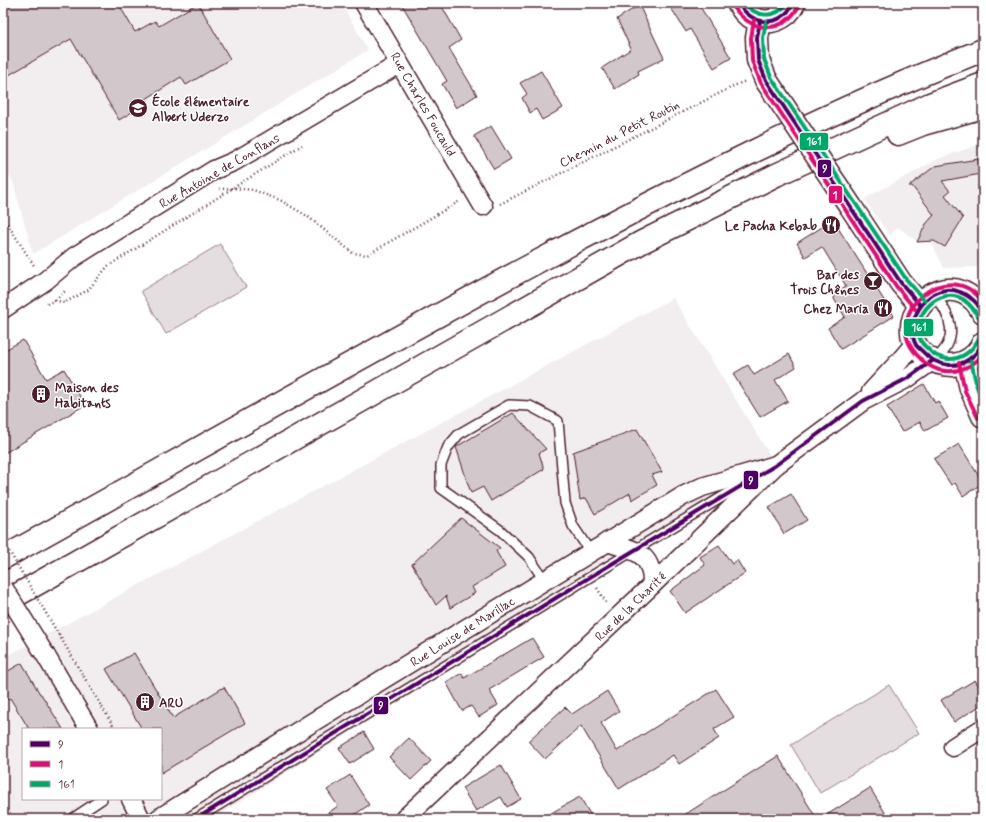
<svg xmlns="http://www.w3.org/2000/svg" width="986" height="822" viewBox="0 0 986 822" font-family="Mynerve,sans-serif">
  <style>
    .built { fill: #f2eeef; fill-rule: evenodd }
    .green { fill: #e5dee0; stroke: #987e86 }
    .building { fill: #d2c7cb; stroke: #4a1f2b }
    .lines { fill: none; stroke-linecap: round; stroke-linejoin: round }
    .lane-casing { stroke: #4a1f2b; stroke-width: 12 }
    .street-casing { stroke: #4a1f2b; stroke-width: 21 }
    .secondary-casing { stroke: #4a1f2b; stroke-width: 25 }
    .highway-casing { stroke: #4a1f2b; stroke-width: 25 }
    .path { stroke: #4a1f2b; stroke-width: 2.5; stroke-dasharray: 1 3; stroke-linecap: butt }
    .lane { stroke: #fff; stroke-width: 9 }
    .street { stroke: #fff; stroke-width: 18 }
    .secondary { stroke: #fff; stroke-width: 22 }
    .highway { stroke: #fff; stroke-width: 22 }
    .street-bridge-casing { stroke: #4a1f2b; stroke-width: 21; stroke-linecap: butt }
    .secondary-bridge-casing { stroke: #4a1f2b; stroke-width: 25; stroke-linecap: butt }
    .path-bridge { stroke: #4a1f2b; stroke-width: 2.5; stroke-dasharray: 1 3; stroke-linecap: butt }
    .street-bridge { stroke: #fff; stroke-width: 18 }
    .secondary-bridge { stroke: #fff; stroke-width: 22 }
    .bus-1-casing { stroke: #fff; stroke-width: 7 }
    .bus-2-casing { stroke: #fff; stroke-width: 7 }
    .bus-3-casing { stroke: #fff; stroke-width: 7 }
    .bus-1 { stroke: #4f0064; stroke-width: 4 }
    .bus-2 { stroke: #da0f71; stroke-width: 4 }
    .bus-3 { stroke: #00a76b; stroke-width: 4 }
    .labels { text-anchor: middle; stroke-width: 3; stroke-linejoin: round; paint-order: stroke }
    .poi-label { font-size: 13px; font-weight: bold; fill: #4a1f2b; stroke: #fff; text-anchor: start }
    .street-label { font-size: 13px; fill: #4a1f2b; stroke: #fff }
    .line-badge { stroke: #fff; stroke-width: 1.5 }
    .badge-label { font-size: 11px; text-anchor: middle; font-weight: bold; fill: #fff }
  </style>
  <rect width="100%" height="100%" fill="#fff"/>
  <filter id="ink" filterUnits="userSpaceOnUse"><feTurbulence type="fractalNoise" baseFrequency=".025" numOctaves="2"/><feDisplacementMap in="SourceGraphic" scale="8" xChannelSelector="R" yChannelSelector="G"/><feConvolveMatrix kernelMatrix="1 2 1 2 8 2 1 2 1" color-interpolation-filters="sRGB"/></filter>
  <g filter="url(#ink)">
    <g class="built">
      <path d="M3,3h338l27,47 -335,204 -20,-72 -10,-16z"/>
      <path d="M983,143v124l-39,1 -13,-27 -14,1 -19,-15 -8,9 -26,-37 74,-40z"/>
      <path d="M673,298l103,167 -563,354h-210v-161zM23,729h138v70h-138z"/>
    </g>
    <g class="green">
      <path d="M220,244l26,43 -80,47 -25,-43z"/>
      <path d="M889,685l30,48 -99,60 -29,-48z"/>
    </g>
    <g class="building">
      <path d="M3,3h115l17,29 20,-11 4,5 39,-23 32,56 -44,26 -5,-8 -43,27 -1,5 -18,11 -48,-81 -62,36 -6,-10z"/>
      <path d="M401,3h39l21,37 -12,8 28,47 -21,13 -14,-24 5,-3z"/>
      <path d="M668,3h30l33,55 -17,10 -24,-39 -4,3z"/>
      <path d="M639,5l25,53 -26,13 1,3 -24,15 -13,-21 29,-19 -14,-30z"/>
      <path d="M541,71l22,37 -21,12 -6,-11 -6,4 -8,-15 5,-4 -7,-11z"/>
      <path d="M491,126l20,33 -17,10 -20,-33z"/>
      <path d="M978,159l3,15 -39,7 8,10 -5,4 18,23 -18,29 -11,-6 -17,1 9,-18 8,-9 -22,-29h-3l26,-20z"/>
      <path d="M833,220l61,96 -53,33 -13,-21 17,-11 -11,-18 1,-6 11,-7 -24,-39 -17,10 -8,-14z"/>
      <path d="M23,340l23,39 18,-10 21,36 -82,49v-103z"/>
      <path d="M789,354l7,13 -21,13 13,21 -28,16 -27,-43 15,-9 6,10z"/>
      <path d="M924,384l11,19 3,-2 10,17 -23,13 -5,-9 -18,10 -15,-25z"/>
      <path d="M513,413l33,36 -7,4 5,16 -53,32 -8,-14 -12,6 -15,-46z"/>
      <path d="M637,429l25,43 -10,3 5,10 -25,15 -2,-7 -35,21 -9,-16 -6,2 -7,-48z"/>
      <path d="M959,444l24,39 -20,13 -8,-13 -4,2 -17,-26z"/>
      <path d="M791,494l16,26 -23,14 -15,-27z"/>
      <path d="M461,518l39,30 -4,3 9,16 -33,20 3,6 -25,15 -4,-12 -10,9 -24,-41z"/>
      <path d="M719,545l13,19 5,-4 8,13 -60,40 -15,-22 35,-26 -5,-8z"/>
      <path d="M532,638l12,19 -55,33 9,15 -19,12 -8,-11 -9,5 -16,-29 16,-9 2,5z"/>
      <path d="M134,653l39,65 51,-31 21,36 -84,50v-44h-19l-36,-60z"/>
      <path d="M22,663l18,31h1l22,35h-34l-19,-31 -7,4v-28z"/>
      <path d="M975,680l8,13v11l-29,18 -13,-22z"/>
      <path d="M716,689l18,28 -20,12 5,9 -40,26 -6,-9 -54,34 -38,-63 -36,33 -17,-18 37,-34 7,7 35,-23 12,20 -18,12 16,28z"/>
      <path d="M364,732l10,17 -24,15 -11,-16z"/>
      <path d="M409,738l22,23 -20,19 -22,-23z"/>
      <path d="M778,756l39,63h-139l25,-16z"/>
      <path d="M501,765l20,34 -14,8 -6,-10 -25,14 -14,-23z"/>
      <path d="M350,775l19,30 -21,14h-29l19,-13 -11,-16z"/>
      <path d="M870,788l19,31h-69z"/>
      <path d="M580,797l13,22h-52l31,-18z"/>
    </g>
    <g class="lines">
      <g class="lane-casing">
        <g id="lane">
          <path d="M774,3l2,15"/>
          <path d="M934,360c26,-20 18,-43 0,-66"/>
          <path d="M544,580l-15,-23 -29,-27 -59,-42v-23l7,-18 11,-13 50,-29 21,1 28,15 7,82 8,23 18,27"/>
          <path d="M72,819l30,-20"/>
          <path d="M196,819l394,-242 162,-98"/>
        </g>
      </g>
      <g class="street-casing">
        <g id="street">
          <path d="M364,3l119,203"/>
          <path d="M3,309l42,-28 29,-24 140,-87 21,-9 164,-97"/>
          <path d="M871,392l27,-29 17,-20"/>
          <path d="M607,542c26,8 46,10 45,43"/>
          <path d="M46,656l43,73"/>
          <path d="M953,747l30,-19"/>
          <path d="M131,799l10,20"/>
          <path d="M158,819l155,-97 370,-226 19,-9 74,-22"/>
          <path d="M404,819l248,-234 124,-120 87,-64 45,-23 24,-17"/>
        </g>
      </g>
      <g class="secondary-casing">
        <g id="secondary">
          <path d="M738,3c4,6 7,11 13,14 16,10 36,2 43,-14"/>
          <path d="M760,21l-3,17 1,22 8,20"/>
          <path d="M851,207l50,76 19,22"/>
          <path d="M983,312c-3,-4 -6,-9 -9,-12 -37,-35 -88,28 -47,57 8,6 16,8 25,8 14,-1 26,-10 31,-22"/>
          <path d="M965,362l6,27 12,27"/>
        </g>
      </g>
      <g class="highway-casing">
        <g id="highway">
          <path d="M898,134l25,-10 60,-17"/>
          <path d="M974,300l9,-1"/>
          <path d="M3,558c178,-99 354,-200 534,-296 146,-77 293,-152 446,-212"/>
          <path d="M3,603l639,-361 134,-67 154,-71 53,-20"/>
        </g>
      </g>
      <g class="path">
        <path d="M219,189l15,-1 19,2 27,10 27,16 46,37 14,2 93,-54"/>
        <path d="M500,204l238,-120 8,-3"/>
        <path d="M3,217l32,50"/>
        <path d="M55,300l5,-4 6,-6"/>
        <path d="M55,300l9,3 24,-13 20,-24 194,-121"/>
        <path d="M47,304l8,-4 -1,-2"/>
        <path d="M597,588l10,16"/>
        <path d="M59,635l56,94"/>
      </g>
      <use href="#lane" class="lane"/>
      <use href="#street" class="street"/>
      <use href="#secondary" class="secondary"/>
      <use href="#highway" class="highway"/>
      <g class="street-bridge-casing">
        <path id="street-bridge" d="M3,587l43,69"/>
      </g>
      <g class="secondary-bridge-casing">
        <path id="secondary-bridge" d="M766,80l85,127"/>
      </g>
      <path class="path-bridge" d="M3,541l56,94"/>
      <use href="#street-bridge" class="street-bridge"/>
      <use href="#secondary-bridge" class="secondary-bridge"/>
      <g class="bus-1-casing">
        <g id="bus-1">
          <path d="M738,3c15,23 41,26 56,0"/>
          <path d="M760,21l-3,17 1,22 8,20 135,203 19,22"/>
          <path d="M983,312c-6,-9 -12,-16 -23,-20 -28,-12 -58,27 -44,53 1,2 4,4 6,6 7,8 16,13 27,14 15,1 27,-9 34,-22"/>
          <path d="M196,819l394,-242 186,-112 87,-64 45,-23 24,-17"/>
        </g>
      </g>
      <g class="bus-2-casing">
        <g id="bus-2">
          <path d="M733,6c18,27 49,29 66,0"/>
          <path d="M754,20l-3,18 1,23 9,22 135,203 19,23"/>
          <path d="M983,302c-35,-48 -104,12 -66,53 6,7 13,12 22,15 17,4 33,-3 44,-15"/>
          <path d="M959,363l6,28 13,27"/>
        </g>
      </g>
      <g class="bus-3-casing">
        <g id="bus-3">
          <path d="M745,3c11,15 31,16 42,0"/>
          <path d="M766,22l-3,16 1,21 7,18 135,202 19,22"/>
          <path d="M978,340c-6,11 -17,20 -30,19 -9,-1 -15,-4 -21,-11 -2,-2 -5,-4 -6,-7 -11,-21 13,-52 37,-44 9,3 15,11 20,19"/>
          <path d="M971,361l6,26 6,14"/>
        </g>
      </g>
      <use href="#bus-1" class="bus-1"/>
      <use href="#bus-2" class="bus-2"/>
      <use href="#bus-3" class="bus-3"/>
    </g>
  </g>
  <defs>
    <g id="school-disc" transform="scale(1)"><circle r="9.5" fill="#4a1f2b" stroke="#fff"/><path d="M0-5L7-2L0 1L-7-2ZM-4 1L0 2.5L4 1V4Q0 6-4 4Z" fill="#fff"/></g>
    <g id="restaurant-disc" transform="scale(1)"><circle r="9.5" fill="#4a1f2b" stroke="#fff"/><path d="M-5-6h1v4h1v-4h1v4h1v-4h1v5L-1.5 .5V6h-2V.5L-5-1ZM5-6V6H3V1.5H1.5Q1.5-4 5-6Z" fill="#fff"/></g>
    <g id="bar-disc" transform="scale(1)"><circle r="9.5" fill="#4a1f2b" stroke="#fff"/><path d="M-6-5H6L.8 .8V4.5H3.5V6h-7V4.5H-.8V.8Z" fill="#fff"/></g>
    <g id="building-disc" transform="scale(1)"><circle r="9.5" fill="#4a1f2b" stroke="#fff"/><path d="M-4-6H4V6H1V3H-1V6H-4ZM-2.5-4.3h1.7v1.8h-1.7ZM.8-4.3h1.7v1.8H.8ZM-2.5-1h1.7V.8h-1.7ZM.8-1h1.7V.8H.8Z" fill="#fff"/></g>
  </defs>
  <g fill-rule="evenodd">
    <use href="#school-disc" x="138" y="108"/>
    <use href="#restaurant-disc" x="831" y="225"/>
    <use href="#bar-disc" x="873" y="281"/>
    <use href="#restaurant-disc" x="883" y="308"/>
    <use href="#building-disc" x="41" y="394"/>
    <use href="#building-disc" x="145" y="702"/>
  </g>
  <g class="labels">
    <g class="poi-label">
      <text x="152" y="106">École élémentaire<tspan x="152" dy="15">Albert Uderzo</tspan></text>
      <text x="817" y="230" text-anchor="end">Le Pacha Kebab</text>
      <text x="859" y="279" text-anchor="end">Bar des<tspan x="859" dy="15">Trois Chênes</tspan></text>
      <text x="869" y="313" text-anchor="end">Chez Maria</text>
      <text x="55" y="392">Maison des<tspan x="55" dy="15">Habitants</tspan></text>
      <text x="159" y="707">ARU</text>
    </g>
    <g class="street-label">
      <text transform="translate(424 104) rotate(60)" y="5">Rue Charles Foucauld</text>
      <text transform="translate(619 133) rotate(-27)" y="5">Chemin du Petit Routin</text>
      <text transform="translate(219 170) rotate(-30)" y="5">Rue Antoine de Conflans</text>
      <text transform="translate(630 606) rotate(-44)" y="5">Rue de la Charité</text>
      <text transform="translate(462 631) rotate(-32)" y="5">Rue Louise de Marillac</text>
    </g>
  </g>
  <g class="line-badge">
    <rect x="799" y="132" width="30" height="19" rx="4" fill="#00a76b"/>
    <rect x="817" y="159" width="15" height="19" rx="4" fill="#4f0064"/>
    <rect x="828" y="185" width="15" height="19" rx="4" fill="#da0f71"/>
    <rect x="903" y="318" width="31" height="19" rx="4" fill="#00a76b"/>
    <rect x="743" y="470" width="16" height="20" rx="4" fill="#4f0064"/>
    <rect x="373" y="696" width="16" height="19" rx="4" fill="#4f0064"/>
  </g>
  <g class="badge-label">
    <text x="814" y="145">161</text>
    <text x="825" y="172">9</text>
    <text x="835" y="199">1</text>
    <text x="919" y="331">161</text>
    <text x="751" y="484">9</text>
    <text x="381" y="709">9</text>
  </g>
  <rect width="986" height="822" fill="none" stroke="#fff" stroke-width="16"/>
  <rect x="8" y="8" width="970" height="806" fill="none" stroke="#4a1f2b" stroke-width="1.5" filter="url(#ink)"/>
  <rect x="22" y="728" width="140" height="72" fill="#ffffff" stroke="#b7a5aa"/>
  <rect x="30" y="741" width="20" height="6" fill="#4f0064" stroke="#b7a5aa"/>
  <text x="58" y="748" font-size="12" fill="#4a1f2b">9</text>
  <rect x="30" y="761" width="20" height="6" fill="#da0f71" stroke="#b7a5aa"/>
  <text x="58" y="768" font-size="12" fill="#4a1f2b">1</text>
  <rect x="30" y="781" width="20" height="6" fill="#00a76b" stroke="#b7a5aa"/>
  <text x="58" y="788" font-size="12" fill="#4a1f2b">161</text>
</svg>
